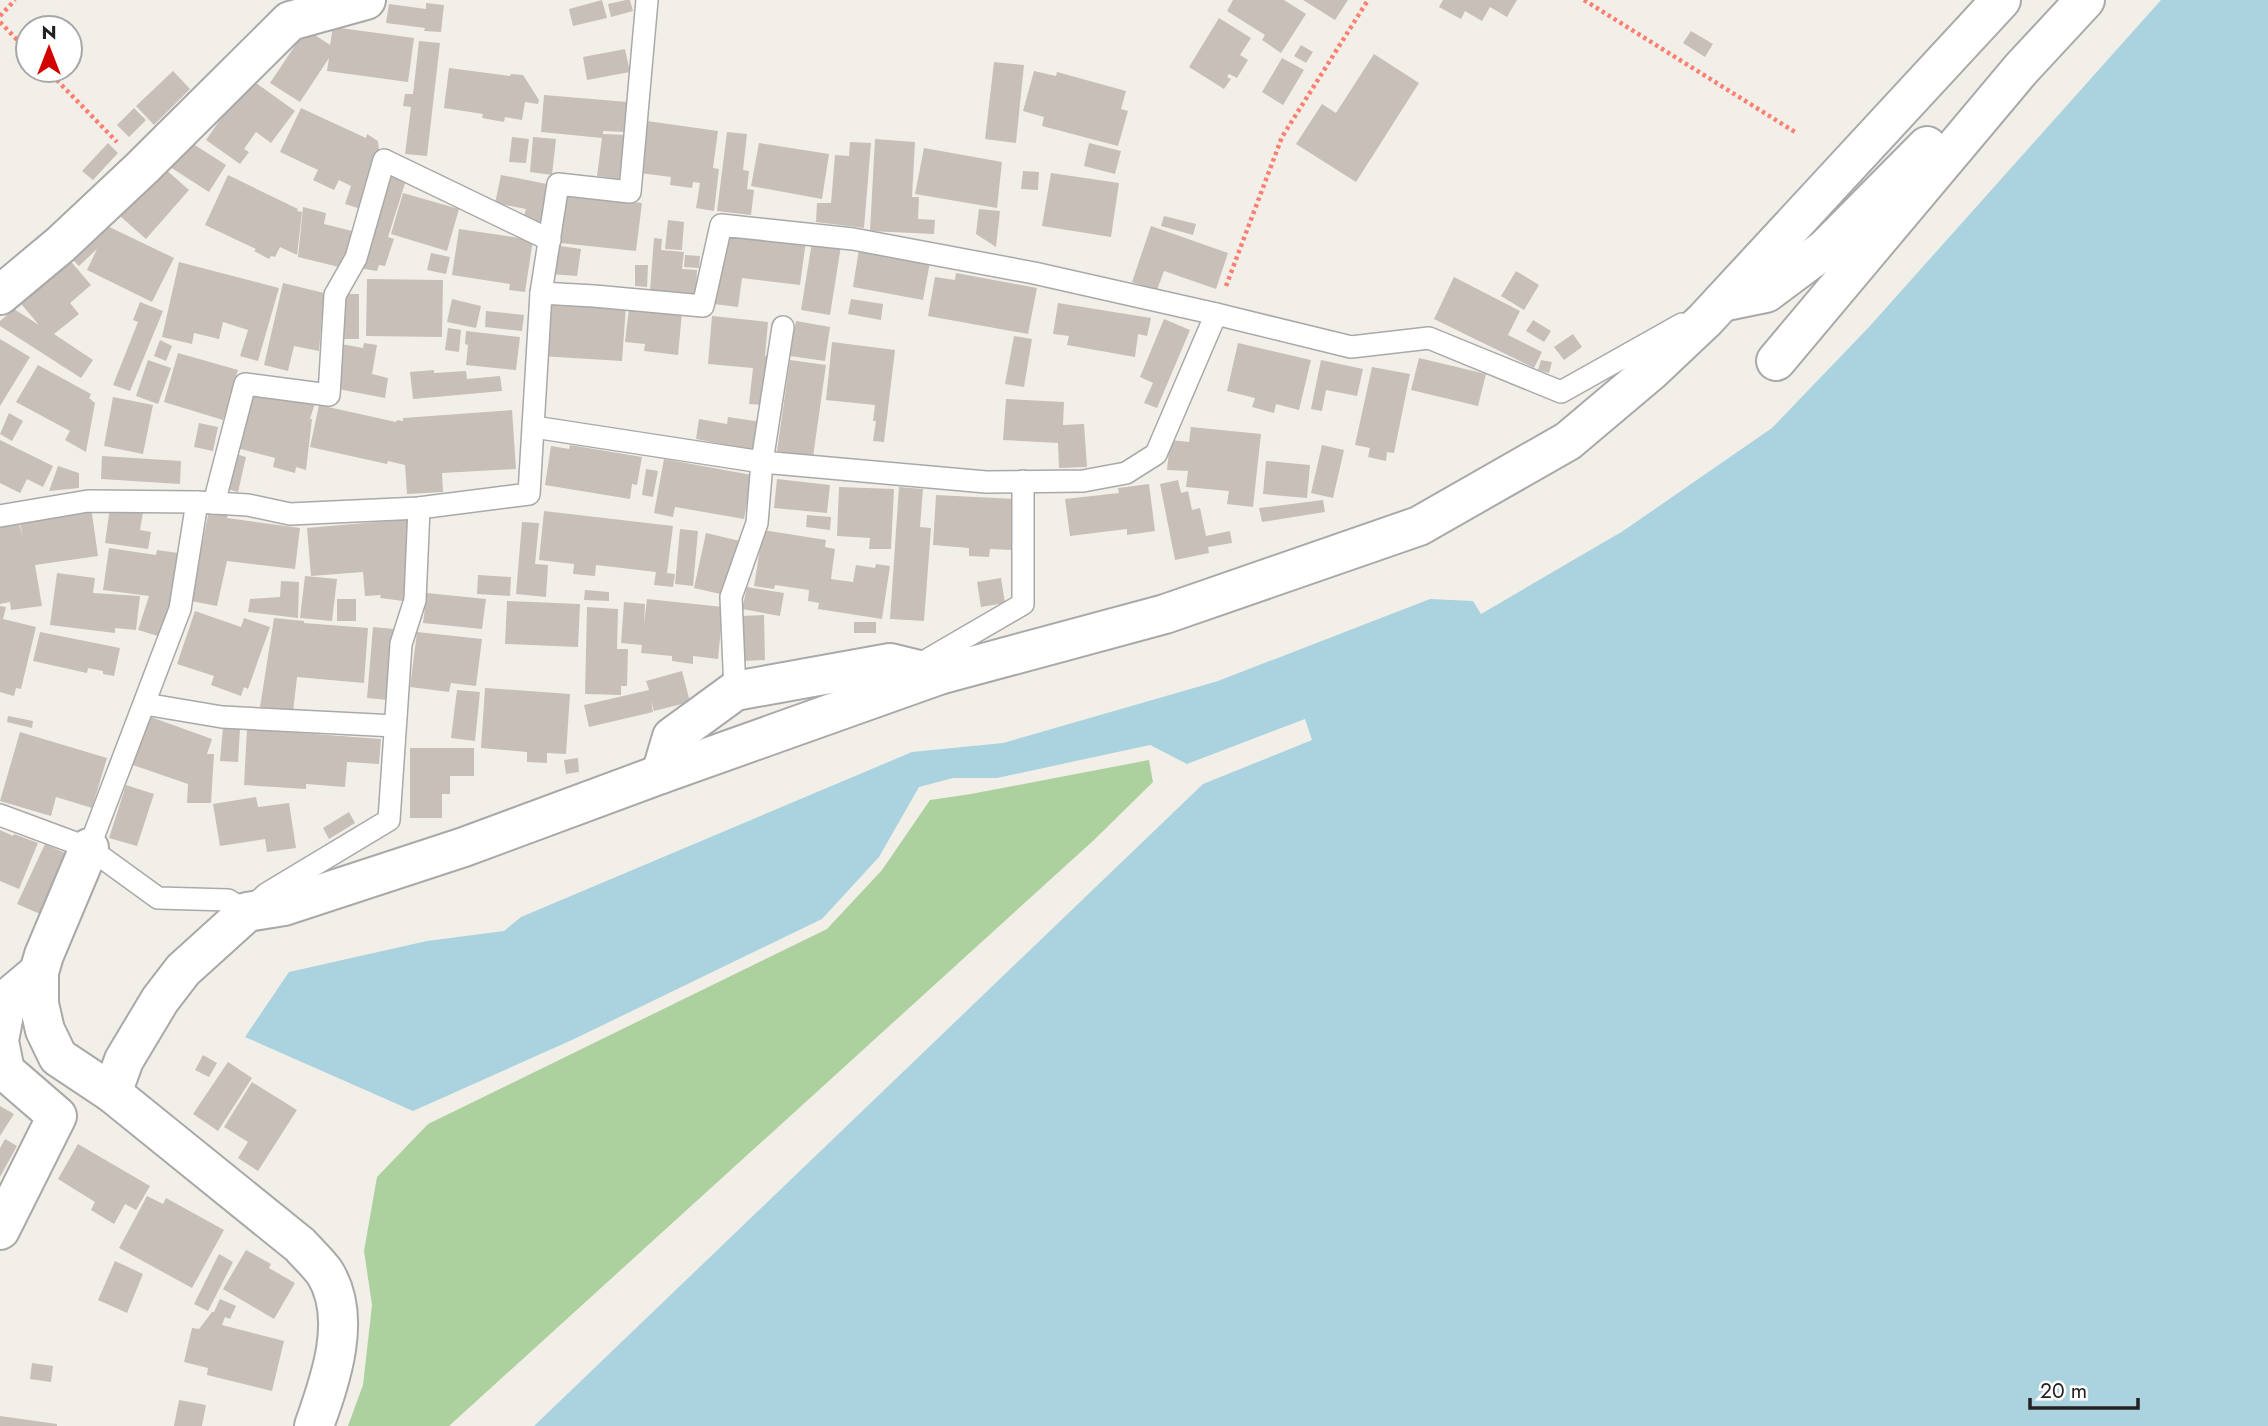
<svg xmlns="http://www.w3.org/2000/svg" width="2268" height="1426" viewBox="0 0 2268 1426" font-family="Jost,sans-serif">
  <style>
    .forest { fill: #add19e }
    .water { fill: #aad3df }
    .building { fill: #c7bfb8 }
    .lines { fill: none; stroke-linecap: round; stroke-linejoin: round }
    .lane-casing { stroke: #a9a9a9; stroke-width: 24 }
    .street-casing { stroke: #a9a9a9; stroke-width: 42 }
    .path { stroke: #fa8072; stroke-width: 4.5; stroke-dasharray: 3.5 3.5; stroke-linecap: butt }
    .lane { stroke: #fff; stroke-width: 21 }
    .street { stroke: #fff; stroke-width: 38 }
  </style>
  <rect width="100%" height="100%" fill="#f2efe9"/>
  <path class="forest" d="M1149,760l4,22 -59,58 -645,586h-101l15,-41 9,-80 -8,-54 13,-74 51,-53 399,-195 55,-59 48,-70 41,-6z"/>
  <path class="water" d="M2161,0h107v1426h-1734l669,-642 109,-44 -7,-21 -118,45 -37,-19 -153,33h-44l-34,9 -40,70 -57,62 -250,121 -159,71 -168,-74 44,-65 138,-31 77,-10 17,-14 391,-165 91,-9 215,-62 212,-82 43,2 8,13 142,-83 149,-103 97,-101z"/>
  <g class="building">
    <path d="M602,0l5,18 -34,8 -4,-17z"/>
    <path d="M626,0h4l3,11 -22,6 -3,-13z"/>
    <path d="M1233,0h51l22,14 -25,39 -19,-13 3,-5 -38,-24z"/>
    <path d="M1303,0h45l-13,20z"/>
    <path d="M1443,0h74l-10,17 -17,-10 -8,14 -17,-10 -4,8 -22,-12z"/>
    <path d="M426,3l18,2 -3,27 -17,-1 1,-3 -39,-5 3,-19 37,5z"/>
    <path d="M1219,18l32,20 -11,17 8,5 -11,18 -8,-4 -2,3 4,2 -7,10 -35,-22z"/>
    <path d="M333,27l81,11 -6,44 -81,-11 2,-13 -29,44 -30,-19 36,-54 24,16z"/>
    <path d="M1691,31l22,13 -8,13 -22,-14z"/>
    <path d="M419,41l21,2 -13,113 -22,-2 6,-47 -8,-1 2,-12h8z"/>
    <path d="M1301,45l12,7 -7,11 -12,-7z"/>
    <path d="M625,49l5,23 -43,8 -4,-23z"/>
    <path d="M1374,54l45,29 -63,99 -60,-38 26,-40 14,9z"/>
    <path d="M1282,58l22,12 -21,35 -21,-13z"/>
    <path d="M994,62l30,3 -8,78 -31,-4z"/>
    <path d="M449,68l61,8 1,-2 12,1 16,25 -1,4 -13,-2 -3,18 -17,-3 -1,5 -22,-4 1,-4 -39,-6z"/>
    <path d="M173,71l17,18 -36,36 -18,-19z"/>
    <path d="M1034,71l22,5 1,-4 69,19 -5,18 7,2 -10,35 -76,-20 2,-9 -21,-6z"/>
    <path d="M249,78l46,33 -24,32 -15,-11 -12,17 5,3 -9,12 -34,-24z"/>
    <path d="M544,95l84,7 -3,30 -22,-1v3l23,1 -7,44 -22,-3 5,-38 -61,-6z"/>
    <path d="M134,108l12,12 -17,17 -12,-12z"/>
    <path d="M301,108l65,30 1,-4 11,7 1,10 -18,58 -16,-5 6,-18 -12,-6 -5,10 -21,-10 5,-10 -38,-18z"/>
    <path d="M647,121l71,10 -5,37 6,1 -5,42 -18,-3 4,-25 -7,-1 -1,6 -22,-3 1,-8 -31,-4z"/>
    <path d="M727,132l20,2 -4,36 6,1 -2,18 7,1 -3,25 -34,-4z"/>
    <path d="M512,137l17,2 -3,24 -17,-1z"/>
    <path d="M533,137l23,2 -4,36 -22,-3z"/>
    <path d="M875,139l40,3 -3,55h7l-1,22 17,1 -1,14 -64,-3z"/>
    <path d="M187,140l39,25 -17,27 -39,-25z"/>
    <path d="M850,142l21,1 -7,85 -48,-6 1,-19h14l4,-48 14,1z"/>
    <path d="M108,143l10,10 -25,27 -11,-9z"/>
    <path d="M759,143l70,11 -7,45 -71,-13z"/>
    <path d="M1089,143l32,8 -6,23 -31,-8z"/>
    <path d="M924,148l78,14 -5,46 -82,-14z"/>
    <path d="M164,168l25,22 -43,49 -26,-23z"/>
    <path d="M1023,171l16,1 -1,18 -17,-1z"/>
    <path d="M389,172l18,5 -19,60 6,2 -9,27 -6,-1 -2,6 -18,-3z"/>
    <path d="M1051,173l68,10 -8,54 -69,-11z"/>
    <path d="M228,175l70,34 -1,2 5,1 -5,43 -17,-8 -5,10 -4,-1 -2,3 -15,-8 2,-2 -51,-24z"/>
    <path d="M501,175l46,9 -6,39 -18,-3 3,-11 -31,-6z"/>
    <path d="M403,193l56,16 -12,42 -56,-17z"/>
    <path d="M565,194l77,9 -6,48 -76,-8z"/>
    <path d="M303,207l23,6 -2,11 28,7 -9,37 -45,-11z"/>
    <path d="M979,209l21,2 -4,36 -20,-13z"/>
    <path d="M1164,216l32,8 -3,11 -32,-9z"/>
    <path d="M668,220l16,2 -2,28 -17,-1z"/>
    <path d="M103,224l71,34 -22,44 -65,-32 10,-21 -18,17 -9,-9z"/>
    <path d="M1151,226l77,27 -12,36 -52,-18 -7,19 -25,-8z"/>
    <path d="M459,229l74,11 -8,52 -16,-2 1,-6 -58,-9z"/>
    <path d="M723,234l83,7 -6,44 -58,-7 -4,29 -24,-3z"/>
    <path d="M654,238l8,1 -1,11 23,2 -2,17 15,1 -1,24 -46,-3z"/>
    <path d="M812,242l29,4 -11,69 -29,-5z"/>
    <path d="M554,245l27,4 -4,27 -27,-2z"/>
    <path d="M859,249l71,13 -7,38 -70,-13z"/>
    <path d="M431,253l19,4 -4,17 -19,-4z"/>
    <path d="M685,255l15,1 -1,12 -15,-1z"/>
    <path d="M68,258l23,27 -21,18 9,11 -25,20 39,26 -12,18 -81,-52v-5l14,-12 25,16 -22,-26z"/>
    <path d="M179,262l100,26 -21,73 -18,-5 8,-26 -25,-8 -4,17 -25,-6 -2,11 -30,-7z"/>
    <path d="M635,265h13l-1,22 -12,-1z"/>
    <path d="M1516,271l23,14 -15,25 -23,-14z"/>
    <path d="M956,273l81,15 -9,46 -100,-18 7,-39 20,3z"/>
    <path d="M1454,277l66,34 -12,24 34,17 -8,16 -100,-49z"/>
    <path d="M367,279l76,1 -1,57 -76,-1z"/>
    <path d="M283,283l41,10 -5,58 -25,-5 -6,25 -24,-6z"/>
    <rect x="340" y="294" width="19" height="45"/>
    <path d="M452,299l29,7 -5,22 -29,-6z"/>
    <path d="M851,299l32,5 -2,16 -33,-6z"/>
    <path d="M544,300l82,6 -4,55 -82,-5z"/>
    <path d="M140,302l23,9 -33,80 -17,-6 25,-63 -5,-2z"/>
    <path d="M1058,303l93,15 -4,18 -9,-2 -3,23 -68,-12 2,-9 -16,-2z"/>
    <path d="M629,308l53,5 -4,42 -34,-4 1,-7 -20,-2z"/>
    <path d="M486,311l38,4 -2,16 -37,-4z"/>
    <path d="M712,316l56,6 -3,34h5l-5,49 -16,-1 4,-36 -45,-4z"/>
    <path d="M1164,319l26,11 -33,78 -13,-5 9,-20 -13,-6z"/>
    <path d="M1533,320l18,11 -7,11 -18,-11z"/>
    <path d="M796,321l34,6 -5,34 -35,-5z"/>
    <path d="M448,328l13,2 -2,22 -14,-2z"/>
    <path d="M466,331l54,6 -4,33 -50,-5 2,-20 -3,-1z"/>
    <path d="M1573,334l9,13 -18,13 -10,-13z"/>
    <path d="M1014,336l18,3 -8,48 -19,-3z"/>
    <path d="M0,339l30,18 -30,49z"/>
    <path d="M160,340l12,6 -6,15 -12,-5z"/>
    <path d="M832,342l63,8 -11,92 -11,-1 3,-20h-3l2,-16 -49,-5z"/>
    <path d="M364,343l13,2 -5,29 16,4 -3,20 -52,-10 8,-44 22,4z"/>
    <path d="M1238,343l73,17 -12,50 -23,-6 -2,9 -22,-6 3,-9 -28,-7z"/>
    <path d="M178,353l60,17 -15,50 -59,-18z"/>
    <path d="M1419,358l67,16 -8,32 -67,-16z"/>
    <path d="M148,360l23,8 -13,36 -22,-8z"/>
    <path d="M790,360l36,5 -13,92 -36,-6z"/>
    <path d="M1321,360l42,9 -6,27 -31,-6 -4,21 -11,-2z"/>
    <path d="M1541,360l11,2 -3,11 -11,-3z"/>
    <path d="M38,365l53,29 -2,4 6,5 -9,49 -21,-12 5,-9 -54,-29z"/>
    <path d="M1372,367l38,7 -16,79 -7,-1 -1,9 -18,-4 2,-9 -15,-3z"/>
    <path d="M434,370v3l32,-2 1,8 33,-3 2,15 -89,8 -3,-27z"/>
    <path d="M248,393l24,6 1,-2 19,5 1,-5 22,6 -5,16h2l-6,51 -10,-3 -1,6 -22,-6 2,-9 -42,-11z"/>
    <path d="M113,397l40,8 -10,49 -39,-8z"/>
    <path d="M1006,399l58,3 -1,23 21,-1 3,43 -28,1 -1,-25 -55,-3z"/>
    <path d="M319,405l77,17 1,-2 6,1v-3l109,-8 4,59 -74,4 1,19 -36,2 -2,-29 -17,-4 -1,3 -77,-17z"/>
    <path d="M9,413l14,8 -11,20 -12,-7z"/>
    <path d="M728,417l34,5 -5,29 -61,-12 3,-20 28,5z"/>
    <path d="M199,423l19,4 -5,24 -19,-4z"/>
    <path d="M1191,427l70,7 -8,73 -26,-3 2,-13 -43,-4 2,-16 -21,-1 3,-30 19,2z"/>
    <path d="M0,440l53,26 -10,21 -16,-8 -7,14 -20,-10z"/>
    <path d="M570,445l72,12 -5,28 -5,-1 -2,15 -85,-14 6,-39 18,3z"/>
    <path d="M1322,445l22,5 -11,48 -22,-5z"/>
    <path d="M232,453l14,4 -8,35 -15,-4z"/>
    <path d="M102,456l79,5 -1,23 -79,-5z"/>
    <path d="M664,459l88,16 -8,44 -69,-12 -2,10 -19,-4z"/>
    <path d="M1266,461l44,4 -3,33 -44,-4z"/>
    <path d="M58,466l21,7v15l-30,3z"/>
    <path d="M646,469l12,2 -5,26 -11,-2z"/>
    <path d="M777,479l53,6 -3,28 -53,-5z"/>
    <path d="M1178,480l3,13 7,-2 4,19 8,-2 6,28 24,-5 2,12 -24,4 1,6 -34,7 -15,-76z"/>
    <path d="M1149,484l6,47 -28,4v-6l-57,7 -5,-37 54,-6 -1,-5z"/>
    <path d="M839,487l55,2 -3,60h-22l1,-11 -33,-2z"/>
    <path d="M899,487l24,2 -3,38 11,1 -7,93 -34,-2z"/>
    <path d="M936,495l79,4 -3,51 -22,-1 -1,8 -20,-1v-8l-36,-3z"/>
    <path d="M1323,500l2,12 -63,10 -3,-14z"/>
    <path d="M91,507l7,49 -63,9 7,41 -31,4 -1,-8 -10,2v-82l18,-3 5,19 -4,-20z"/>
    <path d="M110,507l33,5 -3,18 11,2 -3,17 -43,-6z"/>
    <path d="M209,510l19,4 -1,4 73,10 -5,41 -68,-8 -10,45 -26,-5z"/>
    <path d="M544,511l129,15 -6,47 8,1 -2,13 -19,-2 2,-13 -60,-7 -1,11 -22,-2 1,-10 -35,-4z"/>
    <path d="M807,515l24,2 -1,13 -24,-3z"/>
    <path d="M410,519l1,23 -8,59 -23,-3 1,-3 -16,1 -2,-24 -52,4 -4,-48z"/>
    <path d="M522,522l17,1 -4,41 13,1 -2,32 -30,-3z"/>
    <path d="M680,529l18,2 -5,55 -18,-2z"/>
    <path d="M763,530l63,10 -1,7 10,2 -4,30 22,3 3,-17 19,3 1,-4 14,2 -8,53 -64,-10 1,-6 -11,-2 1,-11 -34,-5 -1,4 -20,-3z"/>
    <path d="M706,533l34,8 -4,17h-4l-7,37 -31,-7z"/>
    <path d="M109,548l47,7 1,-5 21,3 -7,49 -13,34 -20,-6 11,-34 -46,-6z"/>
    <path d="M57,573l38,5 -2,15 47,3 -4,34 -21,-2v5l-65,-8z"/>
    <path d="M478,575l33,2 -1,19 -33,-2z"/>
    <path d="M305,576l32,3 -5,42 -32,-3z"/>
    <path d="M1001,578l4,25 -24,4 -4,-25z"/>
    <path d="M281,581l18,1 -1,36 -50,-6 2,-13 30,-2z"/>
    <path d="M747,587l37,6 -4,23 -38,-7z"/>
    <path d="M585,590l24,2v9l-25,-1z"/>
    <path d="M427,593l59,6 -4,30 -59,-6z"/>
    <rect x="337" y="599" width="19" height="22"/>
    <path d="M647,599l76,8 -5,52 -25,-3v8l-21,-3v-5l-31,-3 1,-8 -21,-2 3,-41 21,2 -1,20z"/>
    <path d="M507,601l73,3 -2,43 -73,-3z"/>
    <path d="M0,606l6,1 -3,12 33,8 -15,62 -5,-1 -2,8 -14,-4z"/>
    <path d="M587,607l31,2 -1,40h11l-1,37h-6v9l-36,-1z"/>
    <path d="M195,611l46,16 3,-9 26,9 -22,62 -4,-2 -3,9 -30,-11 3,-9 -37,-12z"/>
    <path d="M764,615l1,45 -23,1 -1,-45z"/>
    <path d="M274,618l30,3v2l64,5 -4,55 -67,-6 -4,35 -33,-5z"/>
    <rect x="854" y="622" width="22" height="11"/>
    <path d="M373,627l21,2 -6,71 -21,-2z"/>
    <path d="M40,632l80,16 -6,28 -11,-2v-3l-15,-3 -1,5 -54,-12z"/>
    <path d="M417,632l65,7 -6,47 -25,-3 -2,9 -39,-5z"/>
    <path d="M682,671l8,31 -36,9 -3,-11 2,12 -64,15 -5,-22 65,-15 -3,-9z"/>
    <path d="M485,688l85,6 -4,60 -19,-1v10l-20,-1v-10l-46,-4z"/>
    <path d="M457,690l23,2 -5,49 -24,-3z"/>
    <path d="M8,716l25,5 -1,7 -25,-6z"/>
    <path d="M148,716l64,23 -5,15h7l-3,49h-24l1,-19 -58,-20z"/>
    <path d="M223,727l17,2 -2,33 -18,-1z"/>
    <path d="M247,729l134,10 -2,25 -32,-2 -2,25 -39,-3v5l-62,-4z"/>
    <path d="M20,732l87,26 -15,50 -36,-11 -5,19 -51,-15z"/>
    <path d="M410,748h64v28h-24v18h-8v24h-32z"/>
    <path d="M578,758l1,14 -13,2 -2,-14z"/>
    <path d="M126,785l28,9 -17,52 -28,-8z"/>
    <path d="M256,797l2,10 31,-4 7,45 -29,4 -2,-13 -45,7 -7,-42z"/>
    <path d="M349,812l6,11 -26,16 -6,-11z"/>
    <path d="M0,830l13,6 1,-2 24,9 -19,46 -19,-8z"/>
    <path d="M45,844l29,13 -27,60 -30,-13z"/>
    <path d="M203,1055l14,8 -8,14 -14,-7z"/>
    <path d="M228,1062l24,16 -34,53 -25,-17z"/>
    <path d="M252,1082l45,28 -39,61 -20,-13 10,-16 -24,-15z"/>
    <path d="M0,1106l14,8 -14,22z"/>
    <path d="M5,1139l12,7 -17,31v-29z"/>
    <path d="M78,1144l72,42 -14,24 -11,-6 -11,20 -23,-14 4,-8 -37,-23z"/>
    <path d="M147,1196l16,8 3,-6 58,32 -32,58 -73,-40z"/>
    <path d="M246,1250l25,14 -2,4 26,15 -21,36 -51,-30z"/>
    <path d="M219,1254l14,8 -25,49 -14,-7z"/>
    <path d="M115,1261l28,13 -16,39 -29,-13z"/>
    <path d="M220,1299l16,7 -6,13 -5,-2 -3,8 62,16 -12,50 -65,-16 1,-7 -24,-6 8,-34 7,1 13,-17h2z"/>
    <path d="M32,1363l21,3 -2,16 -21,-3z"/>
    <path d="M179,1400l27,5 -4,21h-28z"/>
    <path d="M0,1416l57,8v2h-57z"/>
  </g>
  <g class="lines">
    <g class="lane-casing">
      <g id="lane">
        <path d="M541,293l17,-109 72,8 17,-192"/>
        <path d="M534,427l228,35 224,20 97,-1 43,-8 30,-19 60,-140"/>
        <path d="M214,503l31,-119 84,11 6,-100 21,-37 28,-98 166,80"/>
        <path d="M0,516l88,-15 109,1 51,3 42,9 129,-6 110,-14 12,-201 53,3 109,10 18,-81 132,14 181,34 182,41 135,33 78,-9 132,54 121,-68"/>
        <path d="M913,668l110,-64v-123"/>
        <path d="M735,691l-4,-94 26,-74 5,-61 21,-135"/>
        <path d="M145,704l77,13 173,9"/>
        <path d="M0,815l89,33 69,50 70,2 19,12 19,-18 123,-74 12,-176 14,-44 4,-92"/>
        <path d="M89,848l91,-239 17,-107"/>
      </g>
    </g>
    <g class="street-casing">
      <g id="street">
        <path d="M0,295l60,-50 82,-77 148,-147 76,-21"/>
        <path d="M1722,302l44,-9 59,-44 102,-103"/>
        <path d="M1776,361l245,-292 64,-69"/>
        <path d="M661,774l11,-37 63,-46 155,-28 49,12"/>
        <path d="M89,848l-45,107 -5,17v32l6,26 13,27 54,36 188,152c8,9 18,18 25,28 28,45 5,108 -11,153"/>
        <path d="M0,1035l7,-36 32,-27"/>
        <path d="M0,1046l5,25 52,45 -57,114"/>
        <path d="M112,1093l12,-33 36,-60 23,-30 64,-58 37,-6 180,-59 197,-73 278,-99 226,-61 254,-88 149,-85 83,-70 54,-51 296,-320"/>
      </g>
    </g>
    <g class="path">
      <path d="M1584,0l211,132"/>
      <path d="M0,16l15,-16"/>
      <path d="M0,22l28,29"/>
      <path d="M47,70l70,72"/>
      <path d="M1226,286l56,-149 86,-137"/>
    </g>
    <use href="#lane" class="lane"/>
    <use href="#street" class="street"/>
  </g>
  <g transform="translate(49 49)"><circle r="33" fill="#ffffff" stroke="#a7a7a7" stroke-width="2"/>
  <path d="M0-5L12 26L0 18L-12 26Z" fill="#d40000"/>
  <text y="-10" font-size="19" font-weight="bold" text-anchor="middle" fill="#222222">N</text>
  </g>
  <path d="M2030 1398v10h108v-10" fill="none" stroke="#222222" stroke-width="3.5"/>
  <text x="2040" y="1398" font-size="21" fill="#222222" stroke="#ffffff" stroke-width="5" paint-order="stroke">20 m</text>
</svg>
